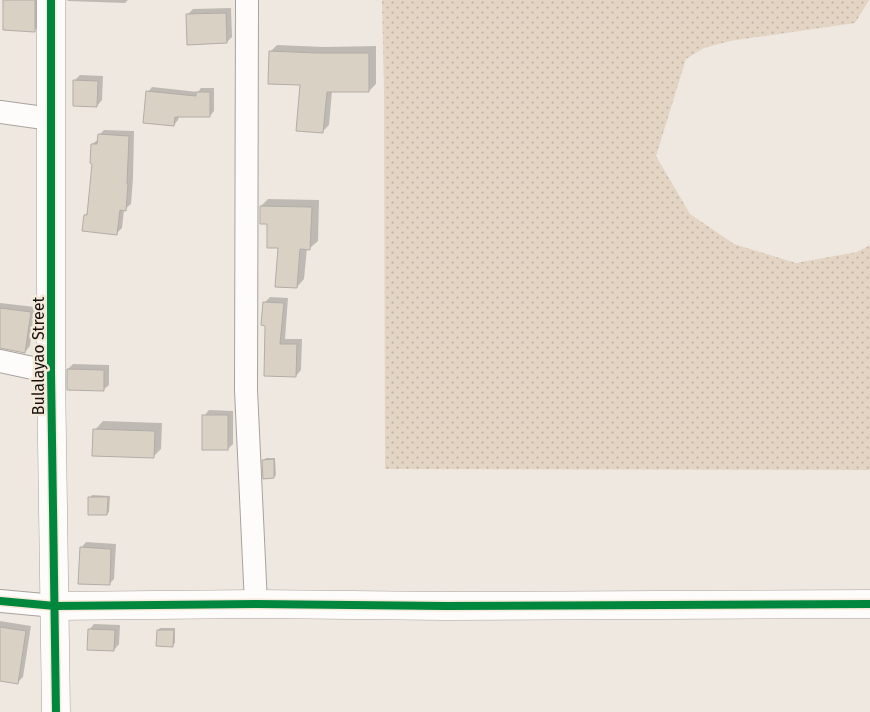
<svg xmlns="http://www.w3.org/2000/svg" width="870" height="712" viewBox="0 0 870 712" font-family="'Fira Sans',sans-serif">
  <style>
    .grass { fill: url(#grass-dots) }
    .shadow { fill: #0003 }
    .building { fill: #dad1c5; stroke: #b2ada7 }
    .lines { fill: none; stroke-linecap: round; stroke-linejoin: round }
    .minor-casing { stroke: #a8a29d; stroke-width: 24 }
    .tertiary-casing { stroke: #a8a29d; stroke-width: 29 }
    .minor { stroke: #fdfcfa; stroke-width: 22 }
    .tertiary { stroke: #fdfcfa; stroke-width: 28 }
    .cycleway-casing { stroke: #f5e9db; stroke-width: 11 }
    .cycleway { stroke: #00873e; stroke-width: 8 }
    .labels { text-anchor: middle; stroke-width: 5; stroke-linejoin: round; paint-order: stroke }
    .street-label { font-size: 16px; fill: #14100b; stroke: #f5e9db }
  </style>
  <defs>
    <pattern id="grass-dots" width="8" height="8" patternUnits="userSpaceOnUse" patternTransform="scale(1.25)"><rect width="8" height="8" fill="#e3d4c3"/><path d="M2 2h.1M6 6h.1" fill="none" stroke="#c2b5a6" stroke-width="1.8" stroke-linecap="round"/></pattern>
  </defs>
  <rect width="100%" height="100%" fill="#efe8e1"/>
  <path class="grass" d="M382,0h487l-14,23 -125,18 -26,7 -18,11 -30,97 34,58 44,30 62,19 61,-11 13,-7v225l-485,-1 -1,-380z"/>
  <g class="shadow">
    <path d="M5,0h38v22l-8,8z"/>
    <path d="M67,0h61l-3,3 -57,-2z"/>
    <path d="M231,8l1,29 -5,5 -39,-28 5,-5z"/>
    <path d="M277,45l47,2 52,-1v38l-7,7h-37l-3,34 -7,7 -20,-49 -32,-31z"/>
    <path d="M80,75l23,1 -1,24 -5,6 -22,-26z"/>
    <path d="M152,87l46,5 3,-4h13v23l-4,5h-31l-1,4 -4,5 -26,-33z"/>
    <path d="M104,130l30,1 -1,48 -2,25 -7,6 -2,18 -6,6 -31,-19 3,-3 5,-50 -1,-18 7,-5v-4z"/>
    <path d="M268,199l51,1 -1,41 -8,7h-3l-3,31 -7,8 -36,-81z"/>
    <path d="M270,297l18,1 -3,41h17l-1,31 -5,6 -29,-52 -2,-22z"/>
    <path d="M0,303l35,4 -5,39 -5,6 -25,-5z"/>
    <path d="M73,364l36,1v20l-6,5 -35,-21z"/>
    <path d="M209,410l24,1v33l-5,5 -24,-33z"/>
    <path d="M103,421l59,2 -1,26 -8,8 -58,-27z"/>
    <path d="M266,458h9l1,17 -2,2 -10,-17z"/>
    <path d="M92,495l18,1 -1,16 -2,2 -17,-16z"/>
    <path d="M86,542l30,2 -2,35 -5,5 -28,-36z"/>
    <path d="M0,621l31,5 -8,51 -5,5 -18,-2z"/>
    <path d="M94,624l26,1 -1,19 -5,6 -25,-20z"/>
    <path d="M160,628h15v15l-2,2 -15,-15z"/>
  </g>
  <g class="building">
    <path d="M3,0h32v32l-32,-2z"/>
    <path d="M226,13l1,30 -40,2 -1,-31z"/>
    <path d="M269,51l48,2h52v39h-42l-4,41 -27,-2 4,-46 -32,-1z"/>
    <path d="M73,80l25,1 -1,26 -24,-1z"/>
    <path d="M146,91l50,5v-4h14v25h-35l-1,9 -31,-3z"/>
    <path d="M98,134l31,2 -2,48h1l-2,27 -6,-1 -3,25 -35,-4 2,-16h3l5,-51 -2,-1 1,-19h6z"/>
    <path d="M260,206l52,1 -2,43 -10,-1 -3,39 -22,-1 3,-39h-11v-24h-7z"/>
    <path d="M263,302l21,1 -4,41h17l-1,33 -32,-1 1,-50 -4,-1z"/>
    <path d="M0,308l31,4 -6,41 -25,-5z"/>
    <path d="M67,369l37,1v21l-37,-1z"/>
    <rect x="202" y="415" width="26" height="35"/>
    <path d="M93,429l62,2 -1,27 -62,-2z"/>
    <path d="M274,459v19l-11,1 -1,-19z"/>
    <path d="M88,497h20l-1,18h-19z"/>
    <path d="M80,547l31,2 -1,36 -32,-1z"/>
    <path d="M0,627l26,4 -8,53 -18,-3z"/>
    <path d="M88,629l27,1 -1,21 -27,-1z"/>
    <path d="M157,630h17l-1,17 -17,-1z"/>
  </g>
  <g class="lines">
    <g class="minor-casing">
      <g id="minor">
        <path d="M247,0l-1,390 10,214"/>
        <path d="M0,112l51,7"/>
        <path d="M0,361l51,11"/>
        <path d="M0,601l55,5"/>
      </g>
    </g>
    <g class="tertiary-casing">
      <g id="tertiary">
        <path d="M51,0v372l5,340"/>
        <path d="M55,606l201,-2 190,2 424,-2"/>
      </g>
    </g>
    <use href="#minor" class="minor"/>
    <use href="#tertiary" class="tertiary"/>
    <g class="cycleway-casing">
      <g id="cycleway">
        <path d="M51,0v372l5,340"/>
        <path d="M0,601l55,5 201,-2 190,2 424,-2"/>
      </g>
    </g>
    <use href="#cycleway" class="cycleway"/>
  </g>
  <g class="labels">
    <g class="street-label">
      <text transform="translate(38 356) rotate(-90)" y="6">Bulalayao Street</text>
    </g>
  </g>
</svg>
